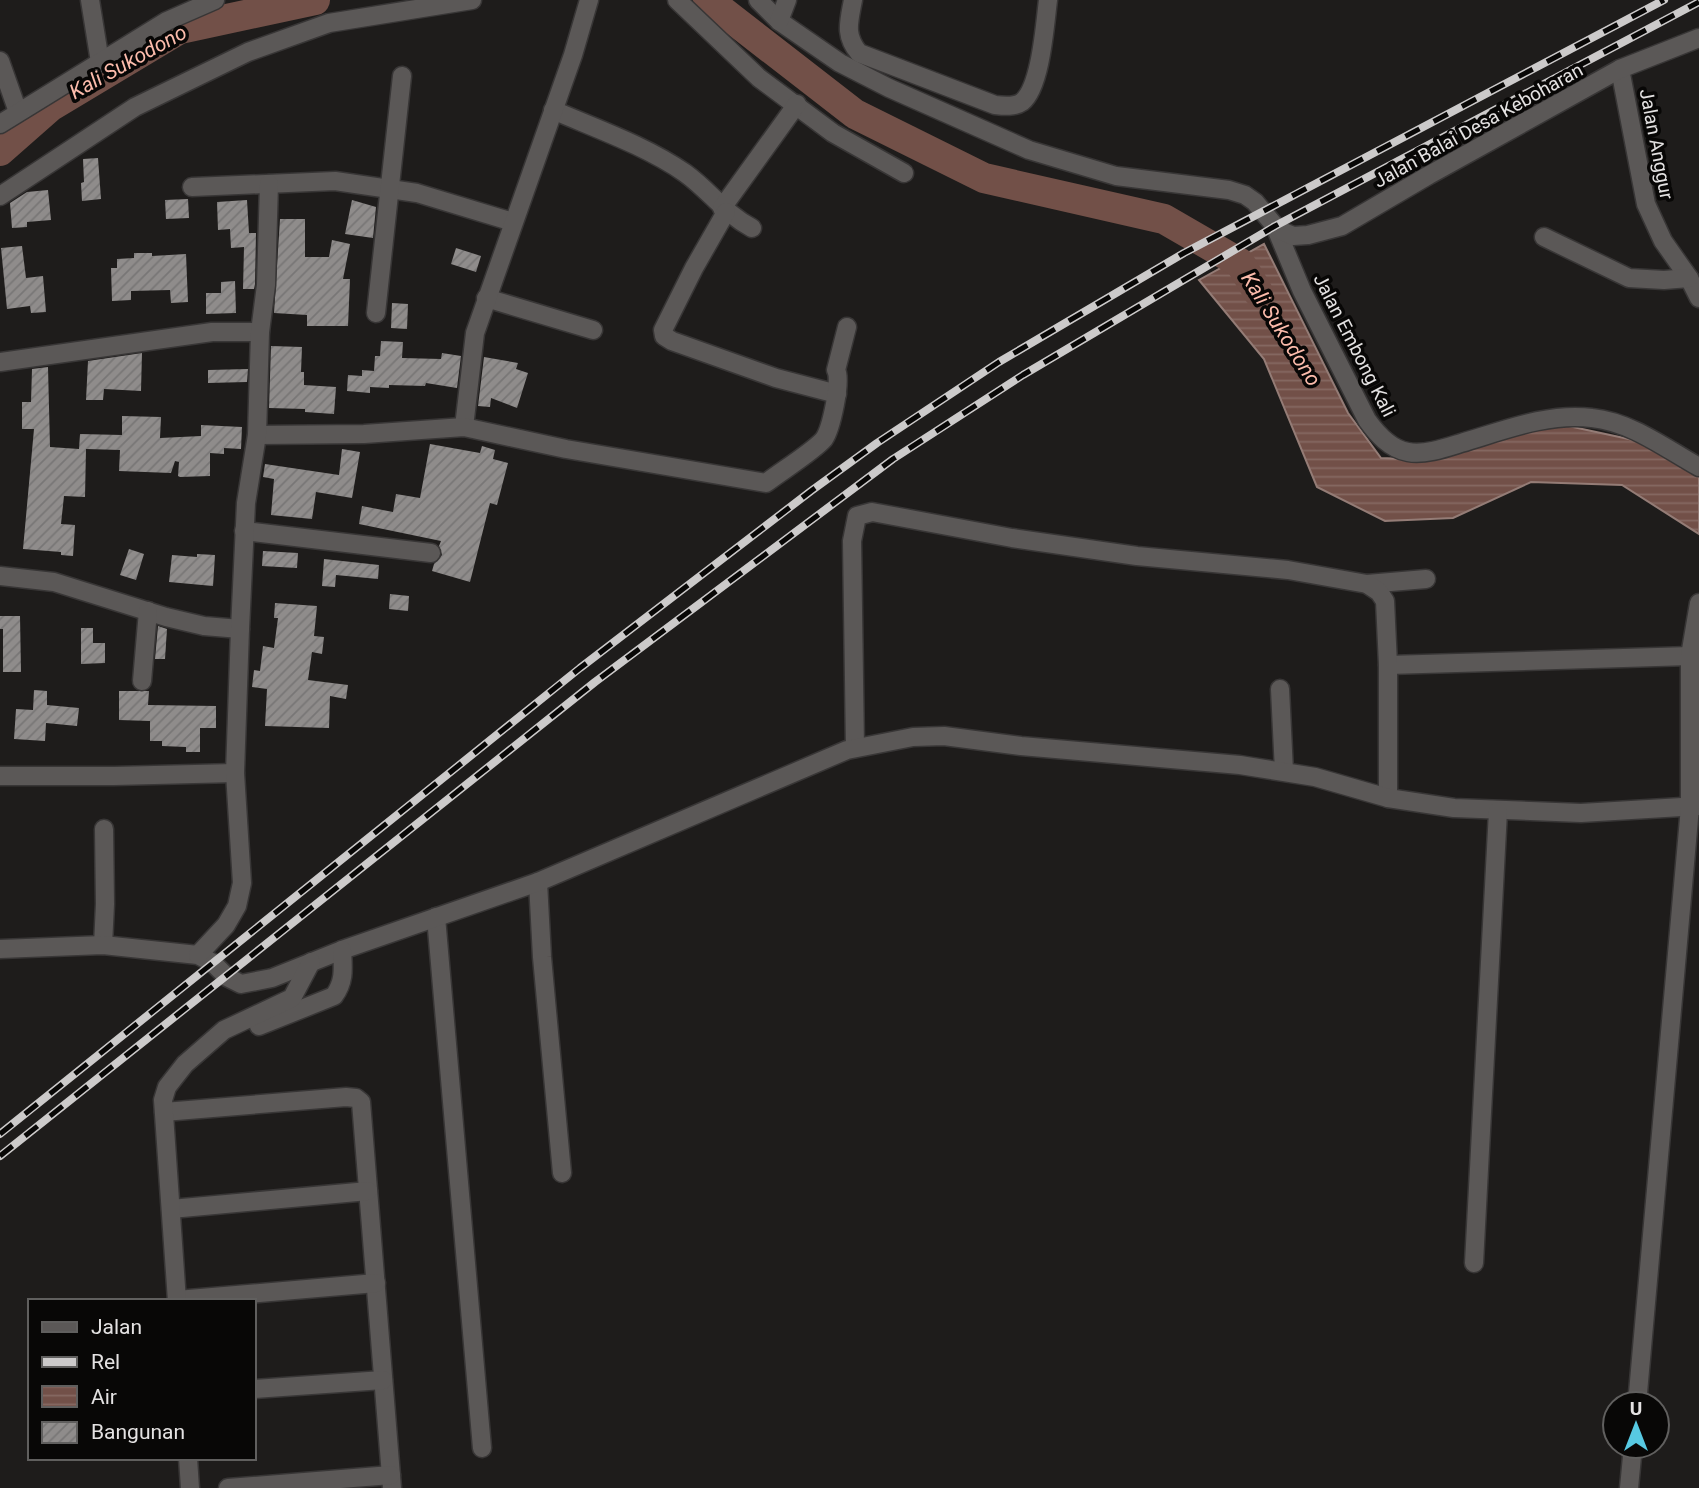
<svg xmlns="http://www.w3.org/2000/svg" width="1699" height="1488" viewBox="0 0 1699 1488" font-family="Roboto,sans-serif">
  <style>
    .water { fill: url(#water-rules); stroke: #947c76; stroke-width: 2 }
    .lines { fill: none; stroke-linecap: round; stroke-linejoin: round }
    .river { stroke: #725048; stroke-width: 30 }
    .building { fill: url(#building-hatch) }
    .minor-casing { stroke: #383636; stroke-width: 21 }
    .minor { stroke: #5b5857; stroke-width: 18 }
    .rail-casing { stroke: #cccaca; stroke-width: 8 }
    .rail { stroke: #080706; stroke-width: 5; stroke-dasharray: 16; stroke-linecap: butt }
    .labels { text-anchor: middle; stroke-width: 7; stroke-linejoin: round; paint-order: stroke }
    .street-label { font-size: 19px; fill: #e4e2e2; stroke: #080706 }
    .water-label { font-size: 21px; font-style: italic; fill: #fbbbab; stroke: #080706 }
  </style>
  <defs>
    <pattern id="water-rules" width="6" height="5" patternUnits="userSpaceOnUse" patternTransform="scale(1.75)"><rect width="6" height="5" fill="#725048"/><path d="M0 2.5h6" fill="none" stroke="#866962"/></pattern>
    <pattern id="building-hatch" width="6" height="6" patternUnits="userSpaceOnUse" patternTransform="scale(1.75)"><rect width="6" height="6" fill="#8f8c8b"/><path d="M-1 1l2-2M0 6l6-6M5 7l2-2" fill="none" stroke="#787676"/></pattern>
  </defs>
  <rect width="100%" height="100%" fill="#1e1c1b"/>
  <path class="water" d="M1264,244l84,169 33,45 50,2 119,-38 111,24 38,24v64l-77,-49 -91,-3 -78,36 -68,3 -68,-34 -53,-128 -65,-79z"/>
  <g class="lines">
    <g class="river">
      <path d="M708,0l147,114 129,64 180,41 76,44 18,29"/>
      <path d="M0,151l50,-44 130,-78 135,-29"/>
    </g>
  </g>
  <g class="building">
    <path d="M98,158l3,41 -19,2 -1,-18 3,-1 -1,-23z"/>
    <path d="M48,190l3,30 -24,2v5l-15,1 -2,-25 17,-11z"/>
    <path d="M188,199l1,19 -23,1 -1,-19z"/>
    <path d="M247,200l2,33h7l-1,51 -1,5h-11l1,-42 -13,1 -1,-19 -12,1 -1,-28z"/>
    <path d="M352,200l24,7 -3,31 -28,-4z"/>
    <path d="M280,219h25v38h24l3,-17 18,4 -7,35h7l-2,47h-41v-11l-33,-2z"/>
    <path d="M22,246l4,32 17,-2 3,36 -15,1 -1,-7 -23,3 -6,-61z"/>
    <path d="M456,248l25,8 -5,16 -25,-8z"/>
    <path d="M134,253h18v3l34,-2 2,48 -17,1 -1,-13 -39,1v9l-19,1 -1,-33h6v-9l17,-1z"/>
    <path d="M235,281l1,32 -30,1v-21h15v-11z"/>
    <path d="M392,303l16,1 -1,25 -16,-1z"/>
    <path d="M381,341l22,1 -1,16 39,1 1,-6 19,3 -4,32 -31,-5 -1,3 -36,-1v3l-19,-1v6l-23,-2 1,-16 14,1v-6l12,1 1,-15h5z"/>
    <path d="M271,346l31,1 -1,25h3v13l32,2 -2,27 -29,-2v-3l-36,-1z"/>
    <path d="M142,353l-1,38 -37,-2 -1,11h-17l2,-39z"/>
    <path d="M484,357l34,6 -2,6 12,4 -11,35 -26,-10 -1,9 -12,-1z"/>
    <path d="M48,367l2,80 29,2 1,-15 42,1v-19l39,1 -1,21 41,-2v-11l41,2 -1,22 -17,-1v6l-14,-1v23l-30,1 -2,-1 1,-14 -4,-1 -4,12 -52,-2 1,-21 -34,-1 -1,48 -21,-1 -3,28 14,1 -2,31 -12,-1v-3l-38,-3 11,-120h-12v-27h9l1,-33z"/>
    <path d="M248,369l-1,13 -39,1v-13z"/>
    <path d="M430,444l50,9 2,-7 13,4 -2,9 15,4 -11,42 -7,-2 -20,79 -38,-11 2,-7 8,-9 -3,-9 2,-5 -82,-17 3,-18 31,6 3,-18 24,4z"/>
    <path d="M342,449l18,3 -8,46 -36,-6 -4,27 -41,-4 3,-36 -11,-2 2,-13 74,11z"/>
    <path d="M129,549l15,5 -8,26 -16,-5z"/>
    <path d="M263,551l35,2 -1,15 -35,-2z"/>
    <path d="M197,554l18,1 -2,31 -44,-4 3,-27 25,2z"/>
    <path d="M324,559l55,6 -1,14 -42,-4 -1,12 -13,-1z"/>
    <path d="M390,594l19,2 -1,15 -19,-2z"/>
    <path d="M275,603l42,3 -3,30 10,1 -2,17 -10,-2 -4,28 40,5 -2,14 -16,-3 -1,32 -64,-2 2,-37 -15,-2 2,-17 6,1 3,-25 11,2 4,-30h-4z"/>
    <path d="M0,616h20l1,56h-18v-43h-3z"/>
    <path d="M158,626l9,3 -2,30h-10z"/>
    <path d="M81,628h12v15h12v20l-24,1z"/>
    <path d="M34,690l13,1v14l32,3 -2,18 -31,-3 -1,18 -31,-2 2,-30 17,1z"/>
    <path d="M119,691h30l-1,14 68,1v22h-16v24h-14v-5l-24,-1v-5h-12v-20l-31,-1z"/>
  </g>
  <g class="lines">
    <g class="minor-casing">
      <g id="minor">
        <path d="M90,0l10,62"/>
        <path d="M677,0l82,78 74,55 71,40"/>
        <path d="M758,0l21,21 61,42 49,25 140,62 87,26 113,14 16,5 10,7 20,24 27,65 65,129c10,14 23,29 41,32 17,3 37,-4 53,-9 41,-12 88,-31 131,-25 39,4 73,30 107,49"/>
        <path d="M853,0c-4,22 -9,35 6,53l136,52c9,1 20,2 27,-3 19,-15 23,-79 26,-102"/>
        <path d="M779,21l8,-21"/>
        <path d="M0,61l18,51"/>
        <path d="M1620,69l26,135 17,37 26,37 10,20"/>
        <path d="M553,110c44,19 93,36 132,63 25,18 39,40 67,55"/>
        <path d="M0,124l167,-103 48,-21"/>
        <path d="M192,187l143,-6 82,12 96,29"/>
        <path d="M0,196l135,-89 113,-55 81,-29 143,-23"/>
        <path d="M722,208l75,-104"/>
        <path d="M726,212l-32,56 -31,62 1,6 8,5 104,37 61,16"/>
        <path d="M1277,229l16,7 15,-1 34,-9 87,-51 191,-106 79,-31"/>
        <path d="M1544,237l85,41 35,2 25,-2"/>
        <path d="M486,298l107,32"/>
        <path d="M376,313l26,-237"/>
        <path d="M0,362l212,-30h48"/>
        <path d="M464,427l11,-94 98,-278 16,-55"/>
        <path d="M257,435l107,-1 100,-7 102,22 200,34c14,-11 48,-32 58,-44 7,-10 18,-59 12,-69l11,-43"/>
        <path d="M244,531l187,22"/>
        <path d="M0,576l54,6 112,35 38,9 36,3"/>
        <path d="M1367,584l59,-5"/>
        <path d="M1388,665l302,-9"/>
        <path d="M142,681l6,-70"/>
        <path d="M1280,689l4,82"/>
        <path d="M855,748l-3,-207 5,-25 15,-4 140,26 125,18 151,14 79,14 12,8 6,9 3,64v133"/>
        <path d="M0,776h114l121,-3"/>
        <path d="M538,882l4,75 20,216"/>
        <path d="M436,917l46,531"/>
        <path d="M103,945l2,-41 -1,-75"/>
        <path d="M0,949l103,-4 95,10 15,8 14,14 14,7 31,-6 70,-28 196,-68 309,-132 66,-13 31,-1 77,10 219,19 75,12 73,21 66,10 127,5 118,-7"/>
        <path d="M198,955l28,-30 11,-19 5,-23 -7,-110 5,-144 6,-126 11,-68 3,-103 6,-47 3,-101"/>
        <path d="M259,1026l75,-30c11,-15 9,-28 8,-46"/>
        <path d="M164,1112l182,-15 10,1 5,4 31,386"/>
        <path d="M171,1209l197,-18"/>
        <path d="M1474,1263l24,-452"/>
        <path d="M177,1300l199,-17"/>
        <path d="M177,1301l-14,-201 4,-13 18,-23 39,-34 68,-32 19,-36"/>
        <path d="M254,1389l129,-9"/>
        <path d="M1637,1404l53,-597v-151l9,-53"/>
        <path d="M188,1458l2,30"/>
        <path d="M228,1488l163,-13"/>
        <path d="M1629,1488l4,-42"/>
      </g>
    </g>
    <use href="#minor" class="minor"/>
    <g class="rail-casing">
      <g id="rail">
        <path d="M0,1134l580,-466 231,-177 66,-48 122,-81 185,-109 480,-253"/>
        <path d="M0,1156l595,-474 298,-223 130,-84 252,-149 424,-224"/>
      </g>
    </g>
    <use href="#rail" class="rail"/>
  </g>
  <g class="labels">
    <g class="street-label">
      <text transform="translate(1478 125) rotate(-29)" y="7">Jalan Balai Desa Keboharan</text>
      <text transform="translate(1657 144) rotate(79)" y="7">Jalan Anggur</text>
      <text transform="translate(1355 345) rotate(63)" y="7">Jalan Embong Kali</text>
    </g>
    <g class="water-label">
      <text transform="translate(128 62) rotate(-29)" y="7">Kali Sukodono</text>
      <text transform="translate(1281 329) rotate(58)" y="7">Kali Sukodono</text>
    </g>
  </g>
  <rect x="28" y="1299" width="228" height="161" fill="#080706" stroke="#605f5e" stroke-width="2"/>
  <rect x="42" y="1322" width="35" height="10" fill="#5b5857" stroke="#605f5e" stroke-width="2"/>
  <text x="91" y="1334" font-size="21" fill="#e4e2e2">Jalan</text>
  <rect x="42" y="1357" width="35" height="10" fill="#cccaca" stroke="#605f5e" stroke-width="2"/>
  <text x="91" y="1369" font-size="21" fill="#e4e2e2">Rel</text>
  <rect x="42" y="1386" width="35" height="21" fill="url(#water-rules)" stroke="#605f5e" stroke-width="2"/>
  <text x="91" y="1404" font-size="21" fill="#e4e2e2">Air</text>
  <rect x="42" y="1422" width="35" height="21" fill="url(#building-hatch)" stroke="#605f5e" stroke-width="2"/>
  <text x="91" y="1439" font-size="21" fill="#e4e2e2">Bangunan</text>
  <g transform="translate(1636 1425)"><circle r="33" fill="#080706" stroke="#605f5e" stroke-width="2"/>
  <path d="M0-5L12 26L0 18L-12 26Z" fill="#57c9e2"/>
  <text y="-10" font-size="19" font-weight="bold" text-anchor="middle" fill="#e4e2e2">U</text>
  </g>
</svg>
